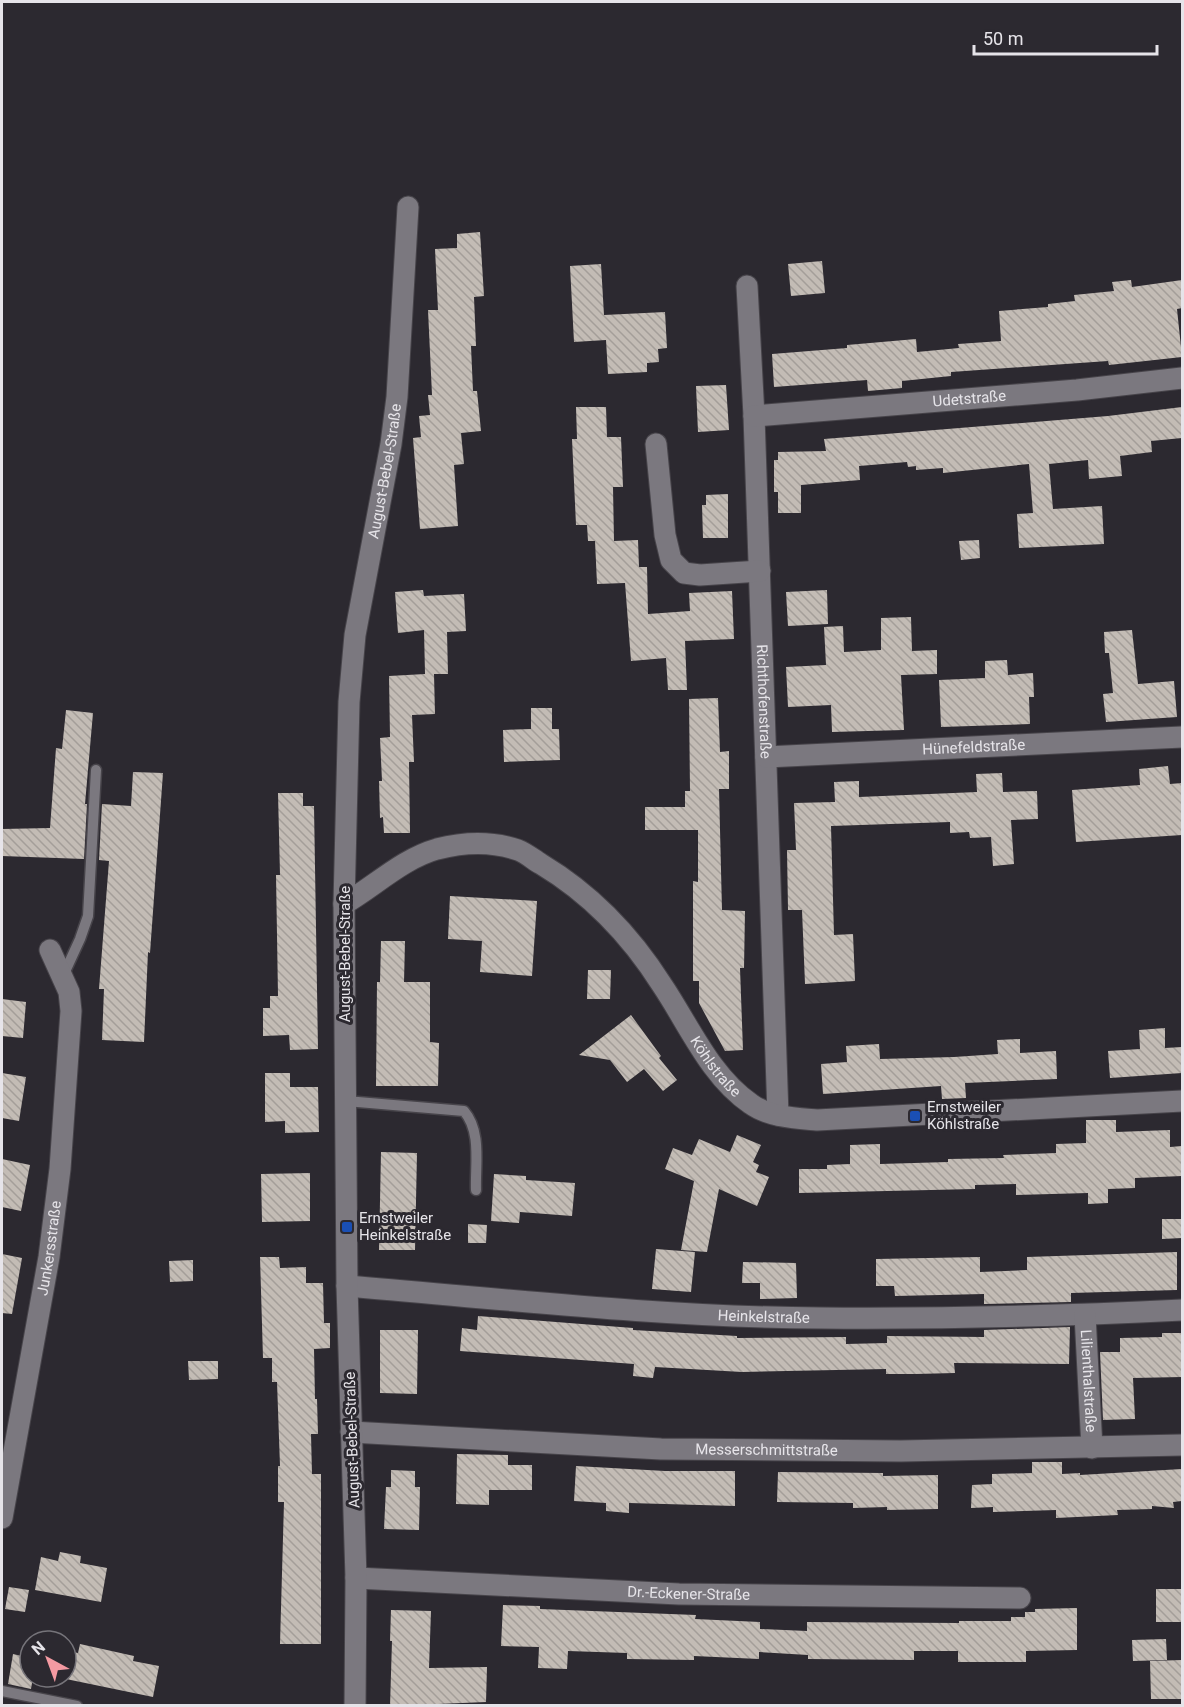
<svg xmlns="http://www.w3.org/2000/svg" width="1184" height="1707" viewBox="0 0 1184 1707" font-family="Roboto,sans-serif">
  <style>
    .building { fill: url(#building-back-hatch) }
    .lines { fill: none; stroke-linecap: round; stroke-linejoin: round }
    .service-casing { stroke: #47444a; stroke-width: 13 }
    .minor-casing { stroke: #47444a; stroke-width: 23 }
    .service { stroke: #7b787f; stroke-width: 10 }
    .minor { stroke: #7b787f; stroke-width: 21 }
    .transit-dot { fill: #1a4fb4; stroke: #2c2930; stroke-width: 2 }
    .labels { text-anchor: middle; stroke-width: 6; stroke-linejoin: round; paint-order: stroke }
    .street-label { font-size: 15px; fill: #e6e4e9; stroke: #2c2930 }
    .poi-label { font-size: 15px; fill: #e6e4e9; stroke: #2c2930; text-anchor: start }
  </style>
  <defs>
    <pattern id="building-back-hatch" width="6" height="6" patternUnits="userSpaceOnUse" patternTransform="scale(1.5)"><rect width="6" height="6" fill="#c3bcb5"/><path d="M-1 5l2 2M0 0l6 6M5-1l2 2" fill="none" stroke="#a49e99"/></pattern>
  </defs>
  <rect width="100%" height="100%" fill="#2c2930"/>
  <g class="building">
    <path d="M480,232l4,64 -10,1 2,49h-5l2,45h4l4,40 -20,2 3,31 -10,1 4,61 -38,3 -7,-91 8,-1 -2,-21 11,-1 -2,-20h4l-4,-85h10l-3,-61 22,-1v-14z"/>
    <path d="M822,261l3,32 -34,3 -3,-32z"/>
    <path d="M601,264l3,51 61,-3 2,36 -9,1 1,13 -12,1v9l-39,2 -2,-34 -32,2 -4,-76z"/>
    <path d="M1131,280l1,7 50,-7v28l-5,1 5,48 -73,8 -1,-4 -157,11v4l-49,5v7l-34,3 -1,-11 -93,7 -2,-33 75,-6v-3l69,-6 1,13 42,-4 -1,-4 43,-3 -2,-30 49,-4v-3l27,-3 -1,-6 40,-4 -2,-9z"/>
    <path d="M726,385l3,45 -31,2 -2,-46z"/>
    <path d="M576,407h30l1,30h14l2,50h-10l1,54 24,-1 1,27h8l1,47 42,-3 -1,-18 43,-2 2,48 -49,2 2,49h-19l-2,-32 -35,3 -6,-78 -28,1 -2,-43h-7l-1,-16h-11l-4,-86h5z"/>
    <path d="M1182,407v31l-31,3 1,11 -32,4 2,20 -33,3 -1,-19 -39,4 4,45 49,-3 2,38 -85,4 -2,-34 16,-1 -4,-49 -86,9v-5l-27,2v-4l-8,1 -1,-5 -48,4 1,14 -59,5v28h-23v-21h-4v-32h4v-8l48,-1 -2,-12 284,-23z"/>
    <path d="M728,494v44h-25l-1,-33h4v-10z"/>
    <path d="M979,540l1,18 -19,2 -2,-19z"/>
    <path d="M423,590l1,6 40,-2 2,37 -19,1 1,42h-14l1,40 -23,1 2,47h-5l1,71h-26l-1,-16 -3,1 -1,-37h3l-2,-43 10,-1 -1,-61 36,-2 -1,-44 -26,3 -3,-41z"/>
    <path d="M827,590l1,34 -40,2 -2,-34z"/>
    <path d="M911,617l1,34 25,-1v24l-36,1 3,55 -72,2 -1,-27 -43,2 -2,-40 40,-2 -2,-38 19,-1 1,26 37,-2v-32z"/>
    <path d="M1132,630l6,54 36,-3 3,36 -71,5 -3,-28 10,-1 -4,-40h-4l-1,-21z"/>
    <path d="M1007,660l1,15 25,-2 1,24h-5l1,27 -89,3 -2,-47 46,-2v-17z"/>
    <path d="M718,698l2,54 9,-1v38h-10l3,121 23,1 -1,57h-4l3,82 -18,1 -26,-48v-22h-6v-100l5,1v-52h-53v-23h40v-16h5l-1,-92z"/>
    <path d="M531,708h21v21h7l1,31 -56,2 -1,-32 28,-1z"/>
    <path d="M66,710l27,3 -8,91h2l-3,55 -82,-3v-27l48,-1 6,-80 6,1z"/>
    <path d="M1168,766l2,18 12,-1v52l-106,7 -4,-52 68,-5 -1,-16z"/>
    <path d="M133,772l30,1 -13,180 -2,-1 -4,90 -42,-2 2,-51h-5l10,-128 -10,-1 3,-56 29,2z"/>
    <path d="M1002,773l1,19 34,-1 1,28 -27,1 3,44 -21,2 -2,-29 -21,1 -1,-6 -19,1v-11l-119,4 3,109 19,-1 2,47 -50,3 -3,-74h-14l-1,-60h9l-2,-47 41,-1 -1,-20 25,-1v16l118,-5 -1,-18z"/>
    <path d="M278,793h25v13h11l4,243 -28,1 -1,-15 -26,1v-28h7v-12h8l-2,-121h4z"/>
    <path d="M450,896l87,5 -5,75 -52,-4 2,-31 -34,-2z"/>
    <path d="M381,941h24l-1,41h26v60l9,1 -1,43h-62l1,-104h3z"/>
    <path d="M588,970h23l-1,29h-23z"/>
    <path d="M2,999l24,3 -3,36 -21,-2z"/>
    <path d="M631,1015l30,41 -2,2 18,22 -14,11 -19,-22 -17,13 -17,-22 -31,-5z"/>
    <path d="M1165,1028v20l17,-1v26l-72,5 -2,-27 32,-2 -1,-19z"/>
    <path d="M1020,1039v14l36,-2 1,28 -92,4 1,15 -24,1 -1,-13 -118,8 -2,-30 26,-2 -1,-16 33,-2 1,15 74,-2 44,-3 -1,-14z"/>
    <path d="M2,1073l24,4 -7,44 -17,-3z"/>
    <path d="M265,1073h25v14h28l1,45 -34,1v-12l-20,1z"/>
    <path d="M1086,1120h30v12l54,-2v17l12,-1v30l-47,2v10l-27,1v14l-20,1v-11l-72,2v-11l-41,1v4l-176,4v-24h28v-4l23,-1v-19l30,-1v20l68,-2v-3l56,-1 -1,-3 53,-2v-9l30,-1z"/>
    <path d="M737,1135l24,10 -8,17 6,3 -3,7 13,5 -12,29 -38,-17 -12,63 -26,-2 13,-69 -29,-12 8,-21 19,7 7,-16 31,13z"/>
    <path d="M381,1152l36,1 -2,97h-36z"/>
    <path d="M2,1159l28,6 -9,46 -19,-4z"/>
    <path d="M310,1173v48l-48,1 -1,-48z"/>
    <path d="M494,1174l32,2v4l49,3 -3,33 -52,-4 -1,11 -28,-2z"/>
    <path d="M1162,1219h20v19l-20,1z"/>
    <path d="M468,1224l19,1 -1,18h-18z"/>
    <path d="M656,1249l39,3 -4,40 -39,-3z"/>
    <path d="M1177,1252v38l-106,3v9l-87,2v-10l-89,2 -1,-10h-18v-27l104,-2v15l47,-2v-13z"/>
    <path d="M2,1254l20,4 -10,56 -10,-1z"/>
    <path d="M260,1257h19l1,11 26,-1v16h17l1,40h6v25l-16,1 1,50h2l1,35h-7l1,40h9v170h-41l4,-142h-6v-36h2l-3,-84h-5v-24h-9z"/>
    <path d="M193,1260v21l-23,1 -1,-21z"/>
    <path d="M743,1262l53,1 1,35 -37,1v-16h-18z"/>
    <path d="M478,1316l155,12v2l104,6v2l109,-1v7l41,-1v-7l97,1v-7l86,-3 -1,37 -115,-1 1,10 -39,1h-30v-5l-144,3 -87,-5 -2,11 -20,-2 1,-12 -174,-13 2,-23 15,2z"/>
    <path d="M380,1330h38l-1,64 -37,-1z"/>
    <path d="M1162,1333h20v44l-49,1 2,41 -32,1 -3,-68h20v-14l42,-1z"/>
    <path d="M188,1361h30v18l-29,1z"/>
    <path d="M457,1454l51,1v10h24v25h-43v15l-33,-1z"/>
    <path d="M1032,1462h30v12l18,-1v2l102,-6v32l-9,1 1,6 -22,-2v3l-35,1 1,5 -62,3v-8l-63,2v-5l-22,1 1,-23 20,-1v-10l40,-1z"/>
    <path d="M576,1466l89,5h70v35l-106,-3v10l-23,-2v-8l-32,-2z"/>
    <path d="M391,1470l24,1v16h5l-1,43 -35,-1 2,-42h5z"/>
    <path d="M778,1472l105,1v3l55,-1v34l-51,1v-3l-34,1v-5l-76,-1z"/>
    <path d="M60,1552l21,4 -1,7 27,5 -6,34 -66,-12 6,-33 17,4z"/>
    <path d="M9,1587l20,3 -4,22 -20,-3z"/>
    <rect x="1156" y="1589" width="26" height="33"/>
    <path d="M503,1605l37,1v3l156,6 -1,4 65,3v7l47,2v-9l152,1v-2h52v-4h14v-5h10v-3l42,-1v42l-51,1v11h-68v-11h-44v9l-106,-1v-4l-49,-3v7l-65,-3v4l-67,-1v-6l-59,-2 -1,18 -29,-1 1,-21 -38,-1z"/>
    <path d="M391,1610l40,1 -2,57 58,-1 -1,35 -96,4 2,-65h-2z"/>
    <path d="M1166,1639l1,21 -34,1 -1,-21z"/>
    <path d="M80,1644l54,12 -1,5 26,5 -6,31 -87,-18v-29l12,3z"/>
    <path d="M13,1654l17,4v19h3l-2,12 -23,-5z"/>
    <path d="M1182,1660v39h-31l-1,-38z"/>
  </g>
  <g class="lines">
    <g class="service-casing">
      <g id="service">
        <path d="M63,976l17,-37 8,-23 8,-146"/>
        <path d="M346,1101l118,10c18,21 11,54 12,79"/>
        <path d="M2,1691l75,15"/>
      </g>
    </g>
    <g class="minor-casing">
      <g id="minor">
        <path id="s1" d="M747,286l7,130 24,699"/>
        <path id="s2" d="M754,416l323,-26 105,-12"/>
        <path d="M656,444l9,91 6,25 13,13 16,2 60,-4"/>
        <path id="s3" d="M766,757l416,-20"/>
        <path id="s4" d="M344,904c31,-18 58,-45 93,-55 27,-7 55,-8 81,1 8,3 16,10 23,14 50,30 90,72 121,121 27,40 48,91 89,119 18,13 44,14 66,16l365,-19"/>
        <path id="s5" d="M347,1286c157,13 315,31 474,32 120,1 241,-2 361,-8"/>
        <path id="s6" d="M1085,1315l7,133"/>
        <path id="s7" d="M351,1432l310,17 240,2 281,-6"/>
        <path id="s8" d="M2,1518l47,-261 11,-88 11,-158 -2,-19 -19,-42"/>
        <path id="s9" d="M356,1578l323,16 341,4"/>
        <path id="s10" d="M355,1706l1,-128 -9,-292 -3,-382 5,-202 6,-67 36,-191 6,-47 11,-190"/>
      </g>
    </g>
    <use href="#service" class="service"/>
    <use href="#minor" class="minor"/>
  </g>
  <g class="transit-dot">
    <rect x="909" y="1110" width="12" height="12" rx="3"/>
    <rect x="341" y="1221" width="12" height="12" rx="3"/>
  </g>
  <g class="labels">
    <g class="street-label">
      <text dy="5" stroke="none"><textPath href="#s2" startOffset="216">Udetstraße</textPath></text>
      <text dy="5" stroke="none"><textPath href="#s10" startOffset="1238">August-Bebel-Straße</textPath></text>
      <text dy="5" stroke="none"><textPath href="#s1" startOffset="416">Richthofenstraße</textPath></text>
      <text dy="5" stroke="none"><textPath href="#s3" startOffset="208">Hünefeldstraße</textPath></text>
      <text transform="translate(345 954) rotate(-90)" y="5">August-Bebel-Straße</text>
      <text dy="5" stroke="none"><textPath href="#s4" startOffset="488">Köhlstraße</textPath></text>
      <text dy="5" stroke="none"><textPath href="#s8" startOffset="274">Junkersstraße</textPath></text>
      <text dy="5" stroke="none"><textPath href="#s5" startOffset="418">Heinkelstraße</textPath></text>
      <text dy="5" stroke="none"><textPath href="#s6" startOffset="66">Lilienthalstraße</textPath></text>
      <text transform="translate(352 1440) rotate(-92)" y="5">August-Bebel-Straße</text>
      <text dy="5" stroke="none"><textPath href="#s7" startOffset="416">Messerschmittstraße</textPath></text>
      <text dy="5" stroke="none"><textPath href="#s9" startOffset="333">Dr.-Eckener-Straße</textPath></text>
    </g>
    <g class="poi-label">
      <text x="927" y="1112">Ernstweiler<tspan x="927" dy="17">Köhlstraße</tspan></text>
      <text x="359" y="1223">Ernstweiler<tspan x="359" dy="17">Heinkelstraße</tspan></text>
    </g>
  </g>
  <rect width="1184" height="1707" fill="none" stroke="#e6e4e9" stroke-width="6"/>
  <g transform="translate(48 1659) rotate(319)"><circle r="28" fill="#2c2930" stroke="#76747a" stroke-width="1.5"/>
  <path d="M0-4.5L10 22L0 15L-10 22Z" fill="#f49aa2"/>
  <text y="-9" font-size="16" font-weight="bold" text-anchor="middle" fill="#e6e4e9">N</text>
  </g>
  <path d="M974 45v9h183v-9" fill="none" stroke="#e6e4e9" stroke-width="3"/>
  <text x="983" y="45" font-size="18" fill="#e6e4e9" stroke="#2c2930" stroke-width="4.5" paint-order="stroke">50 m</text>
</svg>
